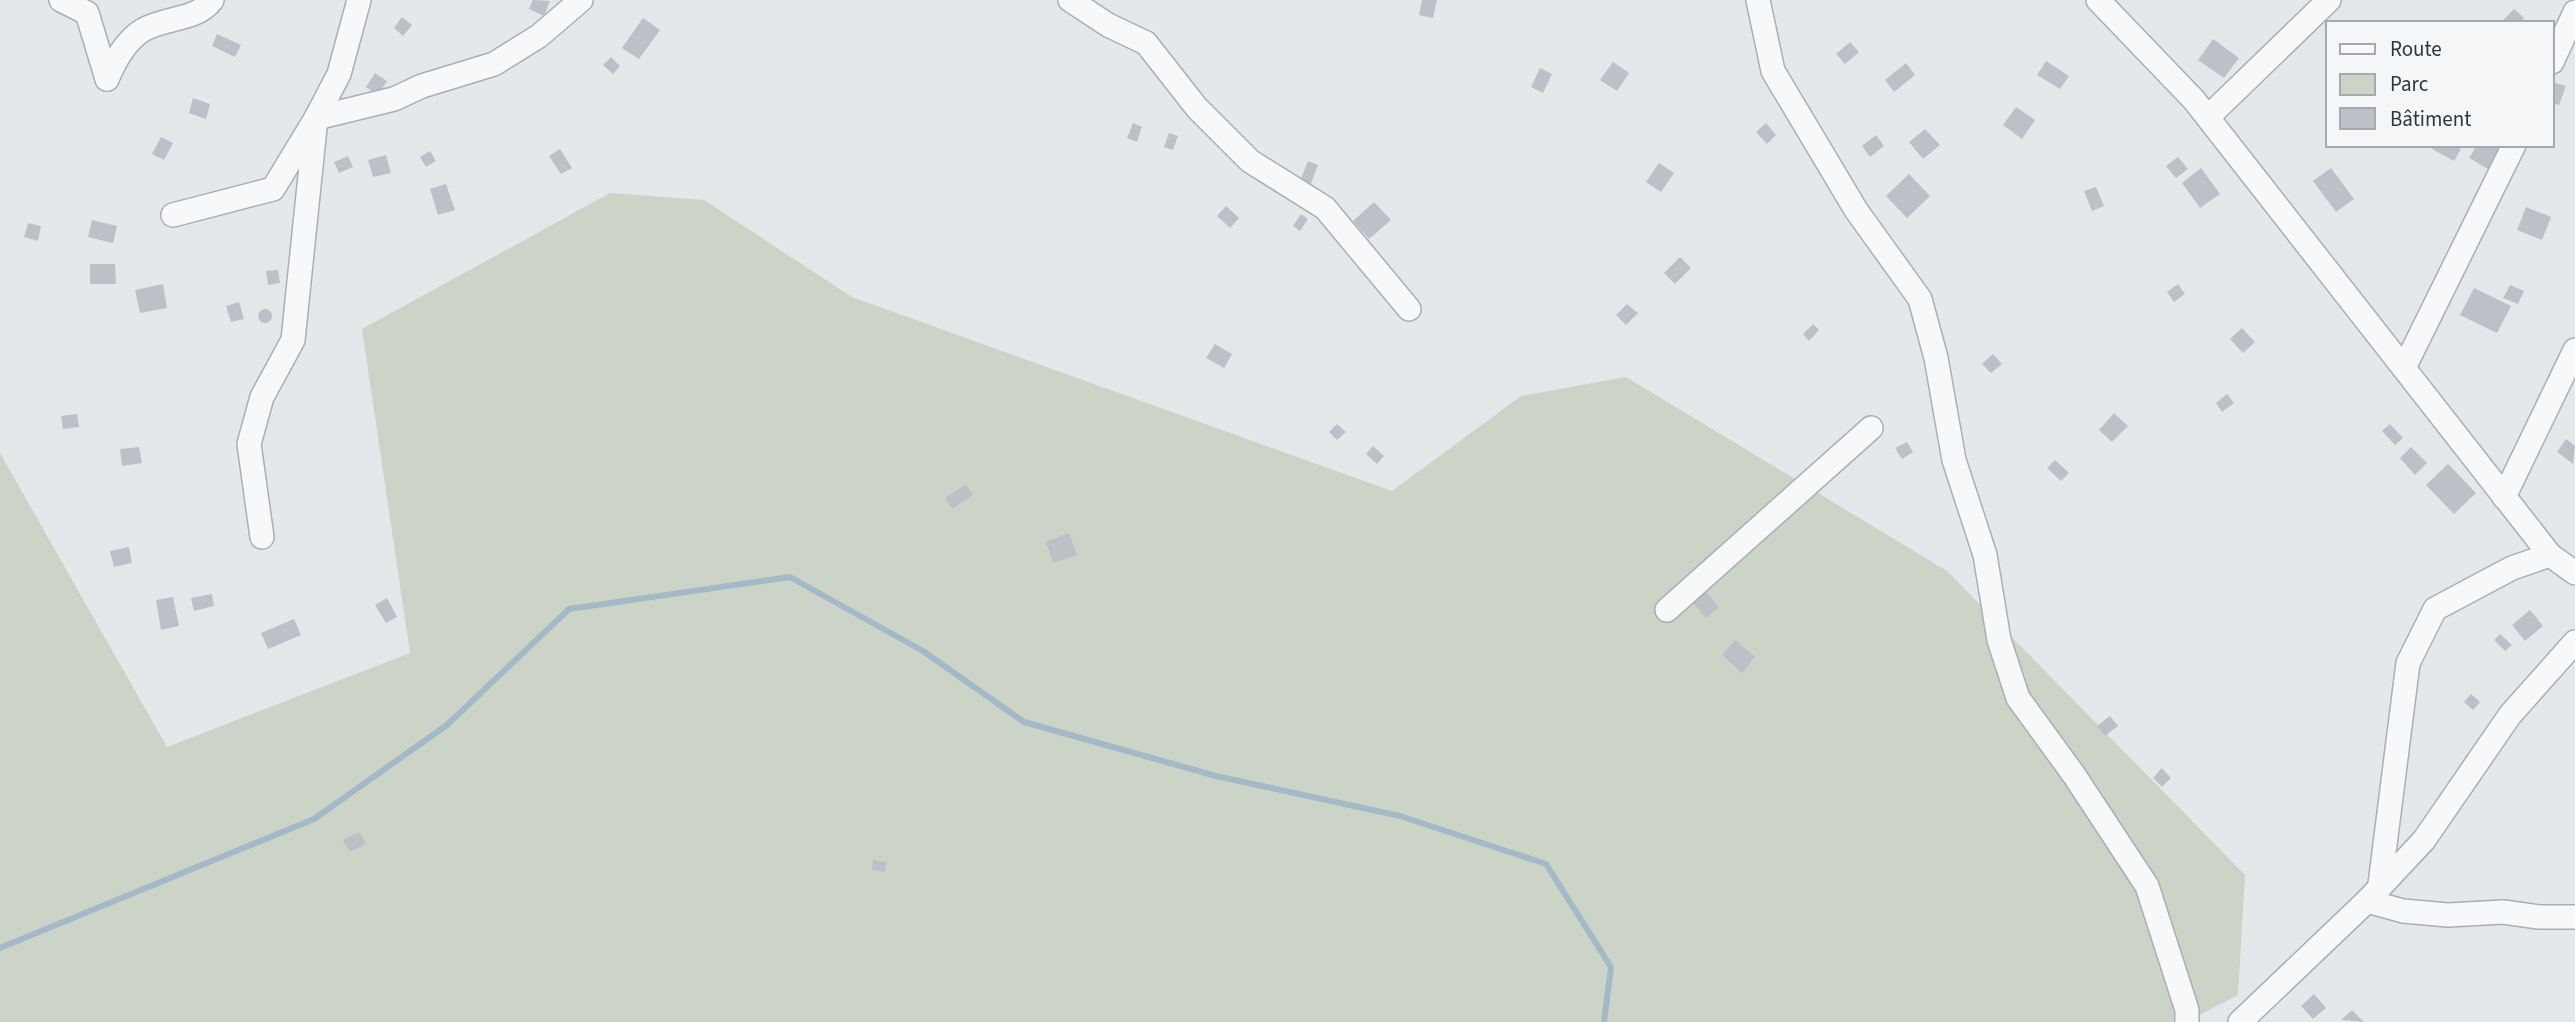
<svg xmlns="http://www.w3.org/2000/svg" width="2575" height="1022" viewBox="0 0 2575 1022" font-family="'Source Sans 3',sans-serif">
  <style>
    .green { fill: #cbd4c6 }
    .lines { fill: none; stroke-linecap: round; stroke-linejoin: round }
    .stream { stroke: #a3b9c8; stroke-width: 6 }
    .building { fill: #bcc1c7 }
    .minor-casing { stroke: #a9afb5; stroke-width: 26 }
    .minor { stroke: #f7f8f9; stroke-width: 23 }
  </style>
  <rect width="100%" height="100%" fill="#e4e8eb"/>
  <path class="green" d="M610,193l94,7 148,97 540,194 129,-95 105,-19 321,194 298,304 -7,120 -52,27h-2186v-569l167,294 243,-94 -48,-324z"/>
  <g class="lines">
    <path class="stream" d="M0,948l314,-129 133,-94 122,-116 221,-32 133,74 101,71 192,54 184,40 146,48 65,103 -7,55"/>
  </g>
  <g class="building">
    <path d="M533,0l17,1 -6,15 -15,-7z"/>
    <path d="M1422,0h15l-4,18 -14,-3z"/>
    <path d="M2514,9l10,9 -4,5h-14l-3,-3z"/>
    <path d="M402,17l10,8 -9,11 -9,-8z"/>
    <path d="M643,18l17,12 -21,29 -17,-11z"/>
    <path d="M217,34l24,11 -6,12 -23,-11z"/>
    <path d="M2213,39l26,19 -15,20 -26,-18z"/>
    <path d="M1850,42l9,10 -14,12 -9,-10z"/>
    <path d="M611,57l9,9 -7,8 -10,-9z"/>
    <path d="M2046,61l23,15 -9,13 -23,-14z"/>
    <path d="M1613,62l16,11 -12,18 -17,-11z"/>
    <path d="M1906,63l9,12 -21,17 -9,-12z"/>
    <path d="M1540,68l12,6 -9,19 -12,-6z"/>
    <path d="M375,73l12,8 -9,14 -12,-8z"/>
    <path d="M2552,82l14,4 -7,19 -7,-2z"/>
    <path d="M193,98l17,6 -4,15 -17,-6z"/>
    <path d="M2016,107l19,13 -13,19 -19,-14z"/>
    <path d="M1133,123l9,4 -5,15 -10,-4z"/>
    <path d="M1766,123l10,12 -9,9 -11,-12z"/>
    <path d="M1925,129l15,16 -17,14 -14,-17z"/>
    <path d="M1169,133l9,3 -5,14 -9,-3z"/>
    <path d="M1876,135l8,11 -14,11 -8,-11z"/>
    <path d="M161,137l12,6 -9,17 -12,-6z"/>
    <path d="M2435,145h19l7,4 -7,12 -22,-12z"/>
    <path d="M2477,145h28l-17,24 -19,-11z"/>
    <path d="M560,149l12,19 -11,6 -12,-18z"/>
    <path d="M430,151l6,10 -10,6 -6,-10z"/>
    <path d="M386,155l5,18 -18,4 -5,-17z"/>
    <path d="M348,156l5,11 -14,6 -5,-11z"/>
    <path d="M2178,157l10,12 -12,9 -10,-12z"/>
    <path d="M1308,161l10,4 -8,21 -10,-5z"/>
    <path d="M1659,163l15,10 -13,19 -15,-10z"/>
    <path d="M2201,168l19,26 -20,14 -18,-25z"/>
    <path d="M2331,168l23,31 -18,13 -23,-31z"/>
    <path d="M1909,174l21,22 -23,22 -21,-22z"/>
    <path d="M446,184l9,26 -17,5 -8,-26z"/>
    <path d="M2096,187l8,19 -12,5 -8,-20z"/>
    <path d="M1374,202l17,18 -22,19 -16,-18z"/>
    <path d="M1226,206l13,12 -9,10 -13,-12z"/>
    <path d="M2526,207l25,10 -9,23 -25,-10z"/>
    <path d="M1301,214l7,5 -8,12 -7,-5z"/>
    <path d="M92,220l25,6 -4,17 -25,-6z"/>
    <path d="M28,223l13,3 -3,15 -14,-4z"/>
    <path d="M1680,257l11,11 -16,16 -11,-11z"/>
    <path d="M90,264h25l1,20h-26z"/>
    <path d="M278,270l2,13 -12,2 -2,-14z"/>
    <path d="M163,284l4,24 -27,5 -5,-23z"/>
    <path d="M2178,284l7,10 -11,8 -7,-10z"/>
    <path d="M2510,285l14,6 -6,13 -15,-6z"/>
    <path d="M2474,288l37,18 -14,27 -37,-18z"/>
    <path d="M239,302l5,17 -13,3 -5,-16z"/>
    <path d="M1627,304l11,9 -12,12 -10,-10z"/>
    <circle cx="265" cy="316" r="7"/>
    <path d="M1813,324l6,6 -10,11 -6,-7z"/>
    <path d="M2242,328l13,14 -12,11 -13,-14z"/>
    <path d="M1215,344l17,10 -8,14 -18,-10z"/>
    <path d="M1993,354l9,10 -11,9 -9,-9z"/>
    <path d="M2227,394l7,9 -12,9 -6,-9z"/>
    <path d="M2114,413l14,13 -16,16 -13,-12z"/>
    <path d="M77,414l2,13 -16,2 -2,-13z"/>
    <path d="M1337,424l9,8 -9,8 -8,-8z"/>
    <path d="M2390,424l13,14 -8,7 -13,-14z"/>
    <path d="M2566,439l9,7 -2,18 -16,-12z"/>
    <path d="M1907,442l6,10 -11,7 -7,-11z"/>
    <path d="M1373,446l11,10 -7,8 -11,-10z"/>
    <path d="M139,447l3,16 -20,3 -2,-17z"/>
    <path d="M2411,447l16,16 -12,12 -15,-17z"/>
    <path d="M2055,460l14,13 -8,8 -14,-13z"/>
    <path d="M2448,464l28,29 -22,21 -28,-29z"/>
    <path d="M966,484l7,11 -21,14 -7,-11z"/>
    <path d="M1069,533l8,22 -24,8 -7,-21z"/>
    <path d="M129,547l3,16 -18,4 -4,-16z"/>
    <path d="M1705,591l14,16 -13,11 -14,-16z"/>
    <path d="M212,594l2,12 -20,5 -3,-13z"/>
    <path d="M173,597l6,29 -18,4 -5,-30z"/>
    <path d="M387,598l10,19 -11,6 -11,-18z"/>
    <path d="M2530,610l13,16 -18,15 -13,-16z"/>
    <path d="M294,619l7,16 -33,14 -7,-16z"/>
    <path d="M2500,634l12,11 -7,6 -11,-11z"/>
    <path d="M1735,640l20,17 -13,16 -20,-18z"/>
    <path d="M2471,694l9,8 -7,8 -9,-8z"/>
    <path d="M2110,716l8,10 -13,10 -8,-10z"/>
    <path d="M2162,768l9,10 -9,9 -9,-9z"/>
    <path d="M359,832l7,12 -16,8 -7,-12z"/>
    <path d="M873,860l14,2 -2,10 -13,-2z"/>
    <path d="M2314,994l12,14 -13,11 -12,-13z"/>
    <path d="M2352,1010l12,12 -23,-2z"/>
  </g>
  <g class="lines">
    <g class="minor-casing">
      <g id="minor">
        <path d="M61,0l26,13 20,66"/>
        <path d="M1070,0l38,25 38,18 51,65 53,53 75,47 84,101"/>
        <path d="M1758,0l15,71 83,139 64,89 16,59 18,102 31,95 14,85 19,58 56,77 73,111 40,124v12"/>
        <path d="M2098,0l96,100 356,455 25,18"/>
        <path d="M2552,62l23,-50"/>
        <path d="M107,79c8,-18 18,-38 36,-49 22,-13 53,-9 69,-30"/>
        <path d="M2208,117l121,-117"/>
        <path d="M316,118l78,-19 28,-13 72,-22 45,-28 42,-36"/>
        <path d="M316,118l23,-44 20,-74"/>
        <path d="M173,215l100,-26 43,-71 -23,222 -31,57 -13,47 13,93"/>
        <path d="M2404,368l110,-223"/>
        <path d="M2504,497l71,-147"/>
        <path d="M1667,610l204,-182"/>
        <path d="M2380,884l28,-221 27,-54 77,-41 38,-13"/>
        <path d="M2367,901l36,10 45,4 55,-3 36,5h36"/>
        <path d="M2240,1022l127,-121 57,-61 86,-125 65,-73"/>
      </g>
    </g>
    <use href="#minor" class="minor"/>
  </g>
  <rect x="2326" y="21" width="228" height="126" fill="#f4f6f8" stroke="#a4aaaf" stroke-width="2"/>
  <rect x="2340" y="44" width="35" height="10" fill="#f7f8f9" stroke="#a4aaaf" stroke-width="2"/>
  <text x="2390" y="56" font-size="21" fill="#2d3742">Route</text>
  <rect x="2340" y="74" width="35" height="21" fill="#cbd4c6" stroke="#a4aaaf" stroke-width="2"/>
  <text x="2390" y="91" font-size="21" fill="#2d3742">Parc</text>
  <rect x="2340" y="108" width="35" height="21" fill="#bcc1c7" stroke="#a4aaaf" stroke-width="2"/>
  <text x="2390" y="126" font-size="21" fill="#2d3742">Bâtiment</text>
</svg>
